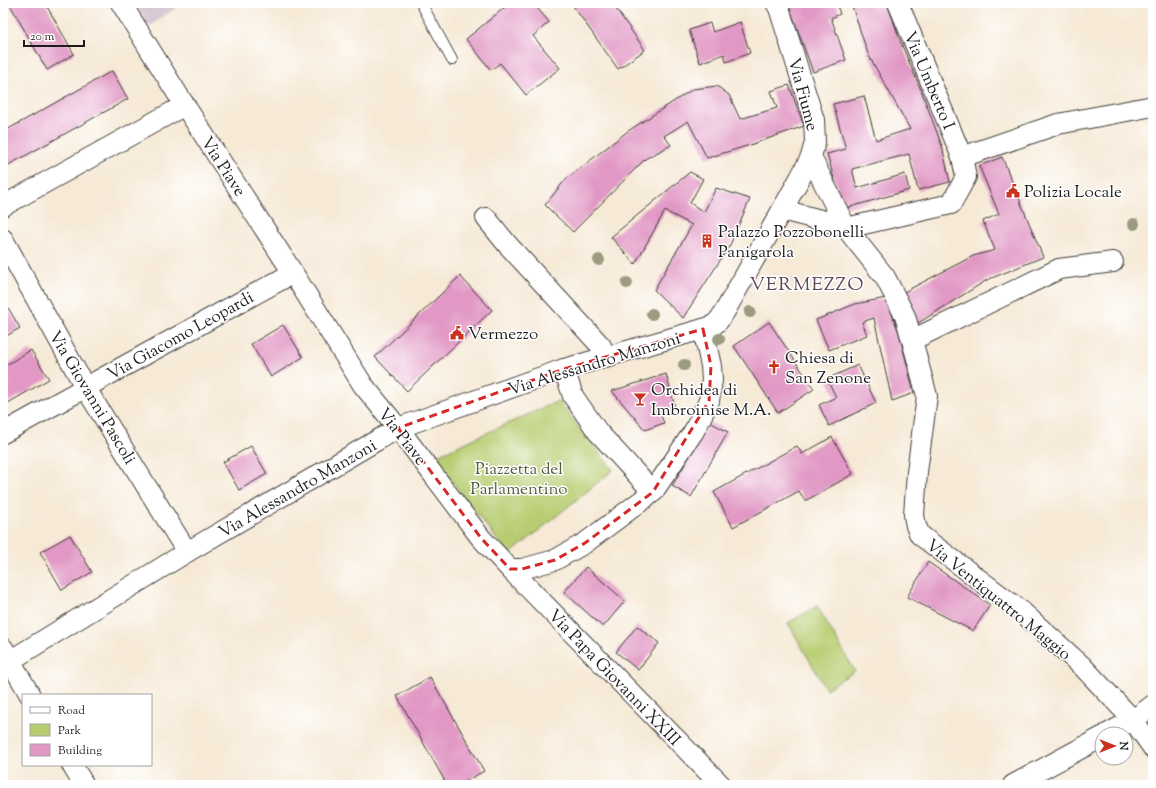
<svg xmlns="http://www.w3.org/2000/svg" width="1156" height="788" viewBox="0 0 1156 788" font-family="'Sorts Mill Goudy',serif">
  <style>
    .industrial { fill: #d1bdca }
    .green { fill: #b8cd71; stroke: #6a7446 }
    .building { fill: #e198c4 }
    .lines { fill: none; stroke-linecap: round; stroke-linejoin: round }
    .service-casing { stroke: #3d3b38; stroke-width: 12 }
    .minor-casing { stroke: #3d3b38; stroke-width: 22 }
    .service { stroke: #fff; stroke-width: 10 }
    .minor { stroke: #fff; stroke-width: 20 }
    .tree { fill: #9c9a80 }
    .marked { fill: none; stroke: #d62828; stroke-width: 3; stroke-dasharray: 8 5; stroke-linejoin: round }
    .labels { text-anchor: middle; stroke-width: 3; stroke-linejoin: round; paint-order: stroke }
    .street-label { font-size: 17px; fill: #1c1c1c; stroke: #fff }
    .poi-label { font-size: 17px; fill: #1c1c1c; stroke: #fff; text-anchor: start }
    .park-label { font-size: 17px; fill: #535a3a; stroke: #fff }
    .quarter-label { font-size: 19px; letter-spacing: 1px; fill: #614757; stroke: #fff }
  </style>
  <rect width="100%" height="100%" fill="#fff"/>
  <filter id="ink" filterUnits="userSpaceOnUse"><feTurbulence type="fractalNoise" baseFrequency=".025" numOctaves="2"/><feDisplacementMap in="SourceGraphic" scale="8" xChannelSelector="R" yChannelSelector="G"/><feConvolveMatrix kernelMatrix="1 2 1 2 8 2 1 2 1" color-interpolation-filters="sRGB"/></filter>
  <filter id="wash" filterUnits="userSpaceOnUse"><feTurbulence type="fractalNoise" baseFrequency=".012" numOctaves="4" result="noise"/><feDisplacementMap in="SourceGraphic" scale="16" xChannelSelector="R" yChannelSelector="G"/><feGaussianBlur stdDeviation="0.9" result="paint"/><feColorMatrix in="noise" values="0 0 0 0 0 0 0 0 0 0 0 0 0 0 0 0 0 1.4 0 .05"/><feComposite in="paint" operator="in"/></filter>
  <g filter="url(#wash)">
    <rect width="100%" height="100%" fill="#f6e9d5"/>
    <path class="industrial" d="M135,3h48l-34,24z"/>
    <g class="green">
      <path d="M558,401l55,69 -104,85 -76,-98z"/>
      <path d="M817,606l38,65 -29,18 -38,-66z"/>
    </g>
    <g id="blocks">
      <g class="building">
        <path d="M9,3h36l29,51 -27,16z"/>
        <path d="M510,3h23l16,19 -16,14 27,32 -34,27 -26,-32 -9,7 -25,-31z"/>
        <path d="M571,3h41l33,47 -27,19z"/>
        <path d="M788,3h48l4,11 -9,4 15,42 -33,12z"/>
        <path d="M851,3h36l14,40 20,47 21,56 8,36 -32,8 -9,-36 -57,15 5,19 48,-14 4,16 -66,19 -16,-55 19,-5 -13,-45 31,-8 12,44 34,-11 -42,-75z"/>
        <path d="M740,22l10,31 -24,9 -2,-8 -24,9 -11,-33 21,-7 3,9z"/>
        <path d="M112,71l16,28 -125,69v-36z"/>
        <path d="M789,85l15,41 -54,19 -43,13 -19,-37 -24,15 7,9 -26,14 -72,73 -28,-27 20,-25 63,-49 65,-42 24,-3 12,9 11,24 37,-11 -6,-17z"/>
        <path d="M1002,157l41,100 -56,23 -72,45 -11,-33 69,-36 22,-6 -12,-29 16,-7 -20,-48z"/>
        <path d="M690,172l13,7 -13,24 14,9 12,-24 34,11 -20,46 -47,73 -29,-28 38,-65 -27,-14 -30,53 -24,-27z"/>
        <path d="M460,276l32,34 -85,81 -32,-34z"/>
        <path d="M886,298l13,35 15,60 -22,8 -18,-83 -12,4 5,13 -38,15 -13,-30 39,-16z"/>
        <path d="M3,299l17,29 -17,10z"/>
        <path d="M769,322l45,67 -36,24 -44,-67z"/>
        <path d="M283,325l20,32 -32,20 -20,-33z"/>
        <path d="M31,350l18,29 -46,27v-39z"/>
        <path d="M858,365l18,38 -47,23 -10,-21 17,-8 -9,-18z"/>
        <path d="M666,374l9,33 -16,4 5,12 -19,7 -33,-39z"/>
        <path d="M710,422l18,10 -37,65 -19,-11z"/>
        <path d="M832,437l21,37 -48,27 -6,-10 -66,36 -19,-35 83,-46 5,8z"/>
        <path d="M251,446l16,28 -28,16 -16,-28z"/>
        <path d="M70,535l22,37 -30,18 -22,-38z"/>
        <path d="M928,562l62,43 -17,26 -66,-34z"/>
        <path d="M586,567l39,34 -22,26 -39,-35z"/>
        <path d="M637,626l22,17 -21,27 -22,-18z"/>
        <path d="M430,677l54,94 -25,14h-12l-50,-89z"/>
      </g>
    </g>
  </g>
  <g filter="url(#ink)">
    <use href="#blocks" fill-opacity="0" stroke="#3d3b38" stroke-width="1"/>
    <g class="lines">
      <g class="service-casing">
        <path id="service" d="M421,3l31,57"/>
      </g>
      <g class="minor-casing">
        <g id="minor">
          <path d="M121,3l59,95 113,175 70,112 35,43 83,110 29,31 211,216"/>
          <path d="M811,157l35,71 39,49 20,39 7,24 15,56 -10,76 -3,43 2,11 4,9 101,76 62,56 50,53 20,28"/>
          <path d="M962,157l96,-33 95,-18"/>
          <path d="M3,206l182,-101"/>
          <path d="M782,210l54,14 10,4 105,-24 15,-27 -4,-20 -64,-154"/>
          <path d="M486,218l21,26 94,102 4,10"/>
          <path d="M3,239l82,148 102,165"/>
          <path d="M912,340l147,-71 54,-7"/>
          <path d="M564,369l9,27 25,36 55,60"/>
          <path d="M3,433l290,-160"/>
          <path d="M510,569h12l33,-9 30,-17 68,-51 41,-61 15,-30 3,-21 -1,-14 -8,-37"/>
          <path d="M3,648l27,47"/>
          <path d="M3,665l184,-113 211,-124 166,-59 139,-40c13,-3 16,-8 22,-18l75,-133 11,-21 4,-15 -1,-22 -35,-112 -3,-5"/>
          <path d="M1107,734l26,-14 20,-15"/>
          <path d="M72,765l12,20"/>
          <path d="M1013,785l89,-48"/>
        </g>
      </g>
      <use href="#service" class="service"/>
      <use href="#minor" class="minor"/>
    </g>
    <g class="tree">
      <circle cx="1134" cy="224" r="6"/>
      <circle cx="599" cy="260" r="6"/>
      <circle cx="627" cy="283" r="6"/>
      <circle cx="750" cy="312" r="6"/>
      <circle cx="652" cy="314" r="6"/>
      <circle cx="719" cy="339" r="6"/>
      <circle cx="684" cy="365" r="6"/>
    </g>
  </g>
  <path class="marked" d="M703,329l8,37 -2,35 -56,91 -68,51 -30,17 -33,9h-12l-29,-31 -83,-110 166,-59z"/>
  <defs>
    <g id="civic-bare" transform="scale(1.08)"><path d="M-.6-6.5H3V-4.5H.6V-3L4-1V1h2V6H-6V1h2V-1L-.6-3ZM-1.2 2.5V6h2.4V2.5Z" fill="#c8321e" stroke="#fff" stroke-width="2.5" paint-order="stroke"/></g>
    <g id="building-bare" transform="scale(1.08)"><path d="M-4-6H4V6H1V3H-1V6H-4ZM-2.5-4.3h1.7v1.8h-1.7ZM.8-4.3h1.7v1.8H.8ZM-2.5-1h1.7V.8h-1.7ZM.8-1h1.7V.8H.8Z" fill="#c8321e" stroke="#fff" stroke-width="2.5" paint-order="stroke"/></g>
    <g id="church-bare" transform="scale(1.08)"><path d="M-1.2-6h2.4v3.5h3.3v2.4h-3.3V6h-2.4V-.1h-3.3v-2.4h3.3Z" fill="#c8321e" stroke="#fff" stroke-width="2.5" paint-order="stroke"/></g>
    <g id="bar-bare" transform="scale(1.08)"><path d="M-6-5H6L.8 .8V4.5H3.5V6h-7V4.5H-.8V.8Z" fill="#c8321e" stroke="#fff" stroke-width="2.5" paint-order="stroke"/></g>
  </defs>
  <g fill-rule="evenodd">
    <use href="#civic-bare" x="1013" y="191"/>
    <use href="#building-bare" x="707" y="241"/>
    <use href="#civic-bare" x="457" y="333"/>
    <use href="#church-bare" x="774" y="367"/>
    <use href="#bar-bare" x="640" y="399"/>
  </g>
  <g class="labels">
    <g class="street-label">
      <text transform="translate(930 80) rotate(67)" y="6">Via Umberto I</text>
      <text transform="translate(804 94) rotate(75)" y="6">Via Fiume</text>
      <text transform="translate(224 166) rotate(57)" y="6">Via Piave</text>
      <text transform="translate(180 335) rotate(-29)" y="6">Via Giacomo Leopardi</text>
      <text transform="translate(594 363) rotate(-17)" y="6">Via Alessandro Manzoni</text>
      <text transform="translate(93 397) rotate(59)" y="6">Via Giovanni Pascoli</text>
      <text transform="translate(403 436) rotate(52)" y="6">Via Piave</text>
      <text transform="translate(297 488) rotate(-30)" y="6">Via Alessandro Manzoni</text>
      <text transform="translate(999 599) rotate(39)" y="6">Via Ventiquattro Maggio</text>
      <text transform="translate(615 677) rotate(46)" y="6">Via Papa Giovanni XXIII</text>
    </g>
    <g class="poi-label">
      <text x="1024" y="197">Polizia Locale</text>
      <text x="718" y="237">Palazzo Pozzobonelli<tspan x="718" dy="20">Panigarola</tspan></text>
      <text x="468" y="339">Vermezzo</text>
      <text x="785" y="363">Chiesa di<tspan x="785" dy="20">San Zenone</tspan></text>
      <text x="651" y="395">Orchidea di<tspan x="651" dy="20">Imbroinise M.A.</tspan></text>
    </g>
    <g class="park-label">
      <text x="519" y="474">Piazzetta del<tspan x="519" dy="20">Parlamentino</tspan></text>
    </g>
    <g class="quarter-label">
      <text x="807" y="290">VERMEZZO</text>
    </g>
  </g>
  <rect width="1156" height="788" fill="none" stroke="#fff" stroke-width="16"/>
  <rect x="22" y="694" width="130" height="72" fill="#ffffff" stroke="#a4a4a4"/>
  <rect x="30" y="707" width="20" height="6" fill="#ffffff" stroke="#a4a4a4"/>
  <text x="58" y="714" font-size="12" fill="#1c1c1c">Road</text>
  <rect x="30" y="724" width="20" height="12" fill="#b8cd71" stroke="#a4a4a4"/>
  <text x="58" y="734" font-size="12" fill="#1c1c1c">Park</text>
  <rect x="30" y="744" width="20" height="12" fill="#e198c4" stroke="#a4a4a4"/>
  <text x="58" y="754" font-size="12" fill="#1c1c1c">Building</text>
  <g transform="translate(1114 746) rotate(90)"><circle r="19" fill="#ffffff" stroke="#a4a4a4"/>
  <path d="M0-3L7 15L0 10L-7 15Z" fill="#c8321e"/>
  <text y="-6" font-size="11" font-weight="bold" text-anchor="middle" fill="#1c1c1c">N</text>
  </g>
  <path d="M24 40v6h60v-6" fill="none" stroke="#1c1c1c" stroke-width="2"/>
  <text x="30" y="40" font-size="12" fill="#1c1c1c" stroke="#ffffff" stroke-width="3" paint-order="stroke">20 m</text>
</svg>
